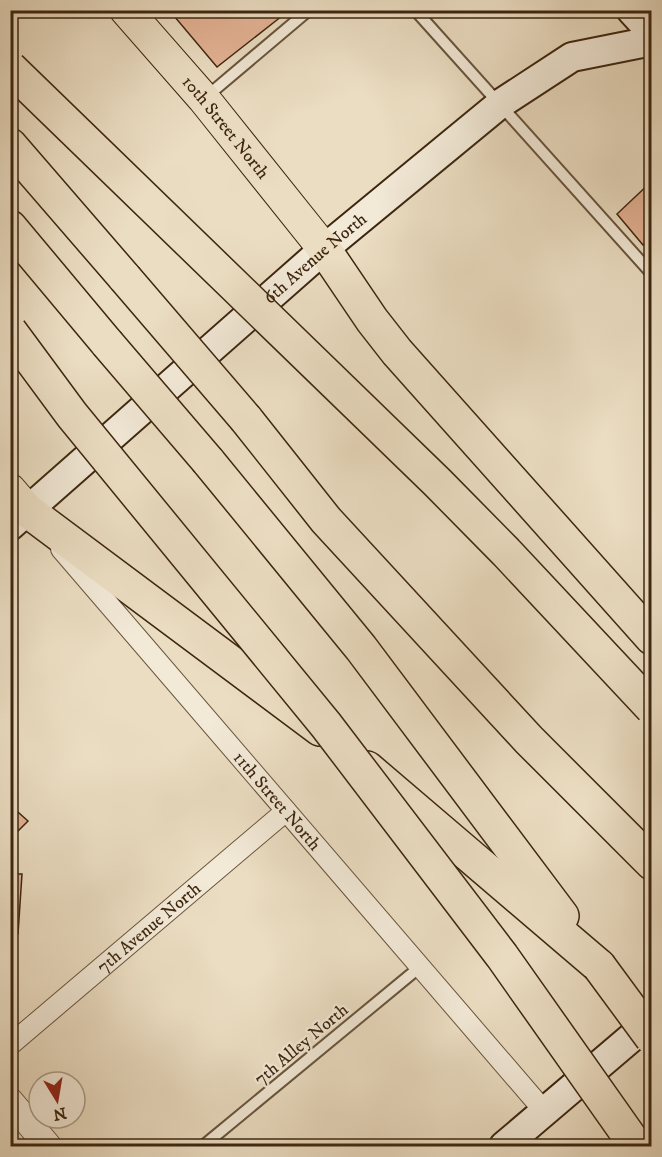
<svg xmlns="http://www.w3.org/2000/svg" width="662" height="1157" viewBox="0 0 662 1157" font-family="'IM FELL DW Pica',serif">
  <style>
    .building { fill: #e4b395; stroke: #3d2610; stroke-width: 1.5 }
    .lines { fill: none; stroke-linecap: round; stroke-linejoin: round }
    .service-casing { stroke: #68543c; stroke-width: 14 }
    .minor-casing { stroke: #68543c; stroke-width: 22 }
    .tertiary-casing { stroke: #68543c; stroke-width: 28 }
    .secondary-casing { stroke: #3d2610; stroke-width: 32 }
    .primary-casing { stroke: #3d2610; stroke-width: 34 }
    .motorway-casing { stroke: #3d2610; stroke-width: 36 }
    .service { stroke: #f2e9d7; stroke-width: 10 }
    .minor { stroke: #f2e9d7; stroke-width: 20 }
    .tertiary { stroke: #f2e9d7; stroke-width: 26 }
    .secondary { stroke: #f2e9d7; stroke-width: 28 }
    .primary { stroke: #ebddc2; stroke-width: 32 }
    .motorway { stroke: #ebddc2; stroke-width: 33 }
    .motorway-bridge-casing { stroke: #3d2610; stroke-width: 36; stroke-linecap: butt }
    .motorway-bridge { stroke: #ebddc2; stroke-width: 33 }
    .labels { text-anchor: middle; stroke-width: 4.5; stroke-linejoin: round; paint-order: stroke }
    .street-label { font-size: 18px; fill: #3d2610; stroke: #f2e9d7 }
  </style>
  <rect width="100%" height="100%" fill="#ebddc2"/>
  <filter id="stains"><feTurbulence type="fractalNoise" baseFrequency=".00333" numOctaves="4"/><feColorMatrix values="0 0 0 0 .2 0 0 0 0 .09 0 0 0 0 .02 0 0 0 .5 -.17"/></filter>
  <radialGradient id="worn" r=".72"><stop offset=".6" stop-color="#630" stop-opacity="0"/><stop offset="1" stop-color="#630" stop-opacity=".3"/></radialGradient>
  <g class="building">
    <path d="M169,10h108l5,6 -65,51z"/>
    <path d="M652,181v59l-9,5 -26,-31z"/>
    <path d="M10,805l18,16 -18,18z"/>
    <path d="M10,874h12l-4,60 -8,-1z"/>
  </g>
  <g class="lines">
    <g class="service-casing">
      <g id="service">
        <path d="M415,10l237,264"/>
        <path d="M206,97l103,-87"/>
        <path d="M203,1146l218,-180"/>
      </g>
    </g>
    <g class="minor-casing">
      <g id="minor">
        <path id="s1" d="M61,549l484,563"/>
        <path id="s2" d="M10,1045l276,-234"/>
      </g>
    </g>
    <g class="tertiary-casing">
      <path id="tertiary" d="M10,1101l38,45"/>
    </g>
    <g class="secondary-casing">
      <g id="secondary">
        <path d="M631,10l21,23"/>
        <path id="s3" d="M10,526l314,-277 176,-145 72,-47 80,-16"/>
        <path d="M504,1146l148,-126"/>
      </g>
    </g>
    <g class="primary-casing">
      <g id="primary">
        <path id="s4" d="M126,10l78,89 120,150"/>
        <path d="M10,490l18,21"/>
      </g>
    </g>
    <g class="motorway-casing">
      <g id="motorway">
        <path d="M10,145l115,133"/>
        <path d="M10,227l97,116"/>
        <path d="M324,249l48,71 25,32 255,286"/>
        <path d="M246,419l80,101 203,220 123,123"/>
        <path d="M208,461l153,187 201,268"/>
        <path d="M28,511l292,218"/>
        <path d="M367,768l232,198"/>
      </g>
    </g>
    <use href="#service" class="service"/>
    <use href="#minor" class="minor"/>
    <use href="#tertiary" class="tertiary"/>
    <use href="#secondary" class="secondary"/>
    <use href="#primary" class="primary"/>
    <use href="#motorway" class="motorway"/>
    <g class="motorway-bridge-casing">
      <g id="motorway-bridge">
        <path d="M10,68l427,414 69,70 146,156"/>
        <path d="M125,278l121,141"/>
        <path d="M10,331l62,84 254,310 176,231 134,190"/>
        <path d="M107,343l101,118"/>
        <path d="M599,966l53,72"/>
      </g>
    </g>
    <use href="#motorway-bridge" class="motorway-bridge"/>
  </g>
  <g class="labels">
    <g class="street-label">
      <text dy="6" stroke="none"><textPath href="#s4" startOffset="154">10th Street North</textPath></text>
      <text dy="6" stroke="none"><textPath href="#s3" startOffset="406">6th Avenue North</textPath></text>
      <text dy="6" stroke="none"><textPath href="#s1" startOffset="332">11th Street North</textPath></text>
      <text dy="6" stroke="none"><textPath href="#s2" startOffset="182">7th Avenue North</textPath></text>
      <text transform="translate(301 1044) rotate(-40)" y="6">7th Alley North</text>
    </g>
  </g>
  <rect width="662" height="1157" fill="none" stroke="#ebddc2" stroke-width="36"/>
  <rect x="12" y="12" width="638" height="1133" fill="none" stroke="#3d2610" stroke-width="3"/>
  <rect x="18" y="18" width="626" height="1121" fill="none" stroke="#3d2610" stroke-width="1.5"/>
  <g transform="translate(57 1100) rotate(169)"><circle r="28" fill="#f2e9d7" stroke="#aa9b87" stroke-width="1.5"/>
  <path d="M0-4.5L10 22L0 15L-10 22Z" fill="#8f2418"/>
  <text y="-9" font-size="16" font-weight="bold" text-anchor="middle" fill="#3d2610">N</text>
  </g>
  <rect width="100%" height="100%" filter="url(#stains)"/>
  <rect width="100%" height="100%" fill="url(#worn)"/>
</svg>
